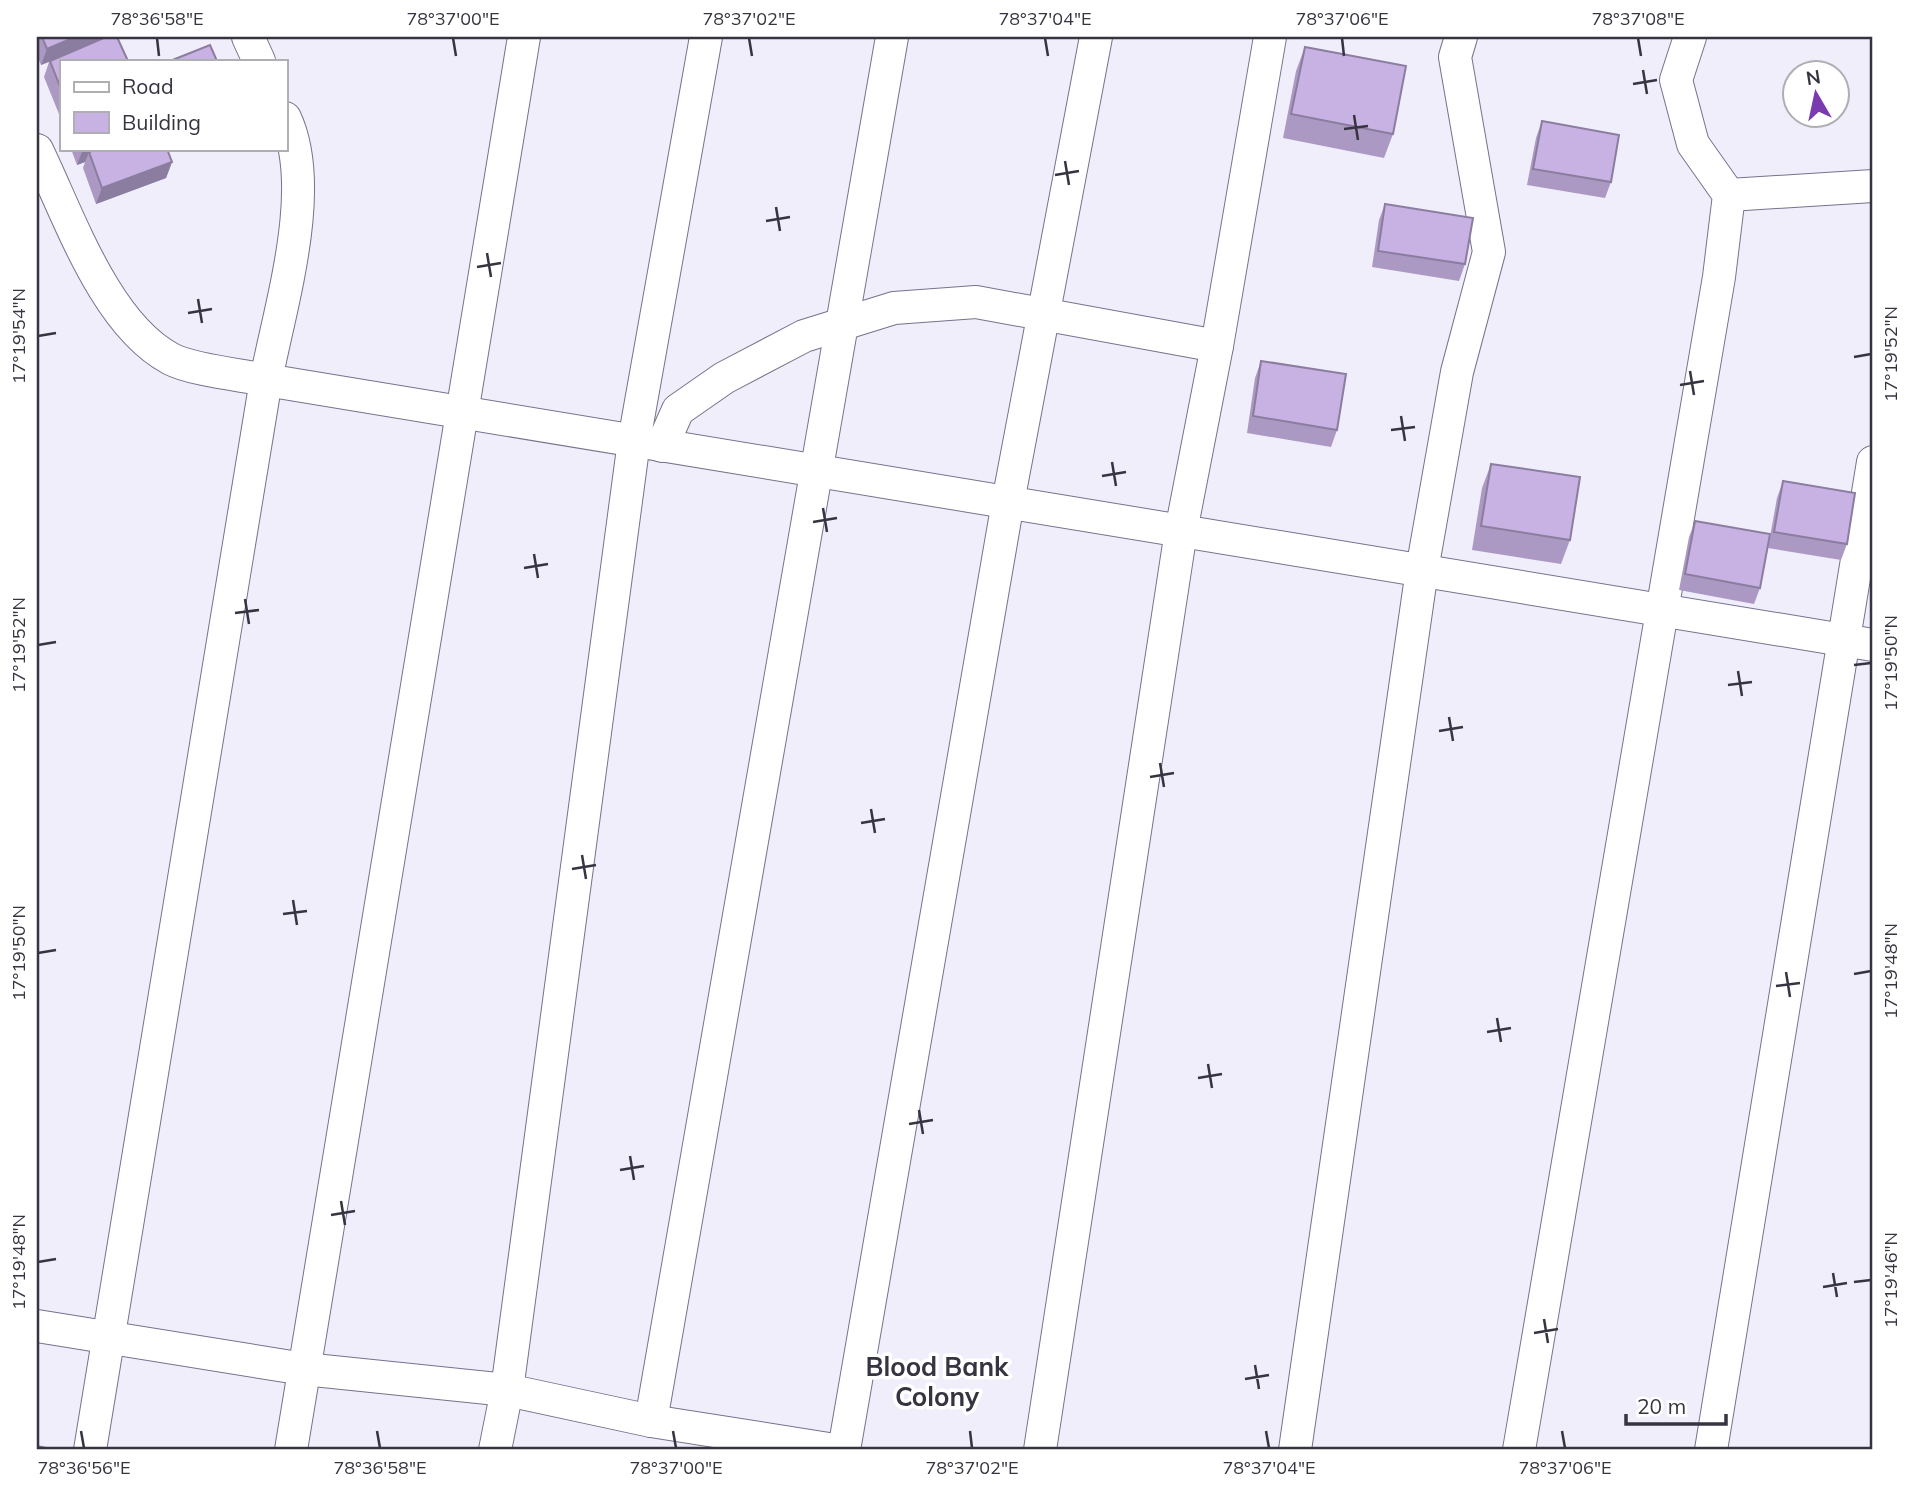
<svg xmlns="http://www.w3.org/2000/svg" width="1910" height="1487" viewBox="0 0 1910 1487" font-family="Mulish,sans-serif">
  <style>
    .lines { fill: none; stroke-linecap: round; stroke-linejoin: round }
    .street-casing { stroke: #78718d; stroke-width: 34 }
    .street { stroke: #fff; stroke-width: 32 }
    .wall { fill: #ab99c3 }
    .shaded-wall { fill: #8b7d9f }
    .building { fill: #c7b2e3; stroke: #8b7d9f; stroke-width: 2 }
    .ticks { fill: none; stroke: #373441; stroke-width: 2.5 }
    .labels { text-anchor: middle; stroke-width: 7; stroke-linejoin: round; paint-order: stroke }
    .neighbourhood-label { font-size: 26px; font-weight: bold; fill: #373441; stroke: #fff }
    .neatline { fill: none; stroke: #373441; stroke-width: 2.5 }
    .ticks-label { font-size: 18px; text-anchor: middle; fill: #373441 }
  </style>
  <rect width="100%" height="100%" fill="#f1eefb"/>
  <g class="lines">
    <g class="street-casing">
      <g id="street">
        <path d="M248,37l11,24"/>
        <path d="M37,150c32,66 68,174 134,209 21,11 70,16 95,21l1607,265"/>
        <path d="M1729,195l144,-9"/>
        <path d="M662,446l16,-36 46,-32 80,-42 90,-28 82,-6 241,44"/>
        <path d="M37,1326l267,43 203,21 144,31 184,29"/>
        <path d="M651,1421l241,-1384"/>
        <path d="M90,1450l176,-1070c14,-74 52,-192 19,-262"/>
        <path d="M291,1450l233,-1413"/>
        <path d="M495,1450l12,-60 127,-949 72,-404"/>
        <path d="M844,1450l164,-948 88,-465"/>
        <path d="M1040,1450l141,-919 36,-185 53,-309"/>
        <path d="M1295,1450l127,-880 35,-198 32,-120 -34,-195 6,-20"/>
        <path d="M1519,1450l200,-1173 10,-82 -36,-51 -17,-64 14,-43"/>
        <path d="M1711,1450l162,-988"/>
      </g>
    </g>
    <use href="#street" class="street"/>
  </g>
  <g class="wall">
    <path d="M37,37h80l-56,24v58l-17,-42 5,-15 -8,3 -4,-9z"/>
    <path d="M1305,47l88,87 -9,24 -101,-20 13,-67z"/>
    <path d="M1542,121l69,61 -6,16 -78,-13 9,-47z"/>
    <path d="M71,149h96l5,13 -6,16 -70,26 -13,-36 2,-6 -8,3z"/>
    <path d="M1385,204l80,60 -6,17 -87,-14 7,-47z"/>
    <path d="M1261,361l76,69 -6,17 -84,-14 8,-55z"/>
    <path d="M1491,464l79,76 -9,24 -89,-14 10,-62z"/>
    <path d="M1783,481l64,63 -6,16 -73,-12 9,-50z"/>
    <path d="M1695,521l65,67 -6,16 -75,-14 10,-53z"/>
  </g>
  <g class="shaded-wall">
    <path d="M75,37h32l-66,28 6,-16z"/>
    <path d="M83,149h37l-31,3 -4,10 -8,3z"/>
    <path d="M172,162l-6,16 -70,26 6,-16z"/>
  </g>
  <g class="building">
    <path d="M42,37h33l-28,12z"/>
    <path d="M106,37h11l11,24h-67v28l-11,-28z"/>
    <path d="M210,45l7,16h-47z"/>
    <path d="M1305,47l101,19 -13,68 -102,-20z"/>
    <path d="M1542,121l77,14 -8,47 -78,-13z"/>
    <path d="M98,149h69l5,13 -70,26 -13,-36z"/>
    <path d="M1385,204l88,14 -8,46 -87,-13z"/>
    <path d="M1261,361l85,13 -9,56 -84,-14z"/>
    <path d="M1491,464l89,13 -10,63 -89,-14z"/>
    <path d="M1783,481l72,12 -8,51 -73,-12z"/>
    <path d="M1695,521l75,13 -10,54 -75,-14z"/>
    <path d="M37,1446l14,3v1h-14z"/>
  </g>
  <path class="ticks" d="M157,38l2,18M453,38l3,18M749,38l3,18M1045,38l3,18M1342,38l2,18M1638,38l3,18M1643,70l4,24M1633,84l24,-4M1354,115l4,25M1344,129l24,-3M1065,161l4,24M1055,175l24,-4M776,207l4,24M766,221l24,-4M487,253l4,24M477,267l24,-4M198,299l4,24M188,313l24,-4M38,336l18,-3M1854,357l17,-3M1690,371l4,24M1680,385l24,-4M1401,416l4,25M1391,430l24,-3M1112,462l4,24M1102,476l24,-4M823,508l4,24M813,522l24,-4M534,554l4,24M524,568l24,-4M245,599l4,25M235,613l24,-3M38,645l18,-3M1854,665l17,-2M1738,671l4,25M1728,685l24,-3M1449,717l4,24M1439,731l24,-4M1160,763l4,24M1150,777l24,-4M871,809l4,24M861,823l24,-4M582,855l4,24M572,869l24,-4M293,900l4,25M283,914l24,-3M38,953l18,-3M1786,972l4,25M1854,974l17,-3M1776,986l24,-3M1497,1018l4,24M1487,1032l24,-4M1208,1064l4,24M1198,1078l24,-4M919,1110l4,24M909,1124l24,-4M630,1156l4,24M620,1170l24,-4M341,1201l4,24M331,1215l24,-4M38,1262l18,-3M1833,1273l4,24M1854,1282l17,-2M1823,1287l24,-4M1544,1319l4,24M1534,1333l24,-4M1255,1365l4,24M1245,1379l24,-4M81,1431l3,17M377,1431l3,17M673,1431l3,17M970,1431l2,17M1266,1431l3,17M1562,1431l3,17"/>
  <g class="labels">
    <g class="neighbourhood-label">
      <text x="937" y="1376">Blood Bank<tspan x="937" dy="30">Colony</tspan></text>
    </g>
  </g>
  <rect width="1910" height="1487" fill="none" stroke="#ffffff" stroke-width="77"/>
  <rect x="60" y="60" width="228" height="91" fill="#ffffff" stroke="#afaeb3" stroke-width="2"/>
  <rect x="74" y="82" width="35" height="10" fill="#ffffff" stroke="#afaeb3" stroke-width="2"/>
  <text x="122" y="94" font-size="21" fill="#373441">Road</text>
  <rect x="74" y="112" width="35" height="21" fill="#c7b2e3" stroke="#afaeb3" stroke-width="2"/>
  <text x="122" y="130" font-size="21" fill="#373441">Building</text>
  <g transform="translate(1816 94) rotate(351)"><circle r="33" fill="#ffffff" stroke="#afaeb3" stroke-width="2"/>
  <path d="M0-5L12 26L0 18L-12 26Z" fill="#7a3bb1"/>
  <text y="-10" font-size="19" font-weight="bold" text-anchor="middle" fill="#373441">N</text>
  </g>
  <path d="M1626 1414v10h100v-10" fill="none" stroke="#373441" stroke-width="3.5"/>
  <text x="1637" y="1414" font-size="21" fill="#373441" stroke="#ffffff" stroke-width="5" paint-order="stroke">20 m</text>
  <rect x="38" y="38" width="1833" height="1410" class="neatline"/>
  <g class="ticks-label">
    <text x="157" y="25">78°36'58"E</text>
    <text x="453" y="25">78°37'00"E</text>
    <text x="749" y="25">78°37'02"E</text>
    <text x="1045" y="25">78°37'04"E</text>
    <text x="1342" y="25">78°37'06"E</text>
    <text x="1638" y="25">78°37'08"E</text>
    <text transform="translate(19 336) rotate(-90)" y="6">17°19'54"N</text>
    <text transform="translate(1891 354) rotate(-90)" y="6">17°19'52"N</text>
    <text transform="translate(19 645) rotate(-90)" y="6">17°19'52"N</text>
    <text transform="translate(1891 663) rotate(-90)" y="6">17°19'50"N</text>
    <text transform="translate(19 953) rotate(-90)" y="6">17°19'50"N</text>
    <text transform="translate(1891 971) rotate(-90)" y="6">17°19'48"N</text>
    <text transform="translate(19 1262) rotate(-90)" y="6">17°19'48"N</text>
    <text transform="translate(1891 1280) rotate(-90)" y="6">17°19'46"N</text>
    <text x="84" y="1474">78°36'56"E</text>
    <text x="380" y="1474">78°36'58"E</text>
    <text x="676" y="1474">78°37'00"E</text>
    <text x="972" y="1474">78°37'02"E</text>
    <text x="1269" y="1474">78°37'04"E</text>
    <text x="1565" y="1474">78°37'06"E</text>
  </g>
</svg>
